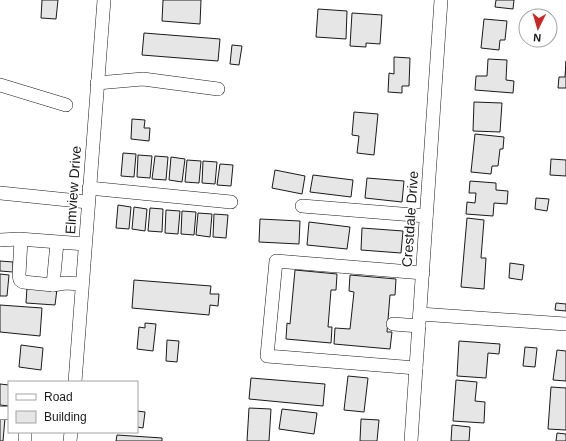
<svg xmlns="http://www.w3.org/2000/svg" width="566" height="441" viewBox="0 0 566 441" font-family="Arial,sans-serif">
  <style>
    .building { fill: #e6e6e6; stroke: #1a1a1a }
    .lines { fill: none; stroke-linecap: round; stroke-linejoin: round }
    .minor-casing { stroke: #1a1a1a; stroke-width: 14 }
    .minor { stroke: #fff; stroke-width: 13 }
    .labels { text-anchor: middle; stroke-width: 3; stroke-linejoin: round; paint-order: stroke }
    .street-label { font-size: 14px; fill: #1a1a1a; stroke: #fff }
  </style>
  <rect width="100%" height="100%" fill="#fff"/>
  <g class="building">
    <path d="M42,0h16l-2,19 -15,-1z"/>
    <path d="M163,0h38l-1,24 -38,-3z"/>
    <path d="M496,0h18l-1,9 -18,-2z"/>
    <path d="M318,9l29,2 -1,28 -30,-2z"/>
    <path d="M352,13l30,2 -2,29 -14,-1v4l-16,-1z"/>
    <path d="M484,19l23,2 -2,19h-5l-1,10 -18,-2z"/>
    <path d="M144,33l76,6 -2,22 -76,-6z"/>
    <path d="M232,45l10,1 -3,19 -9,-1z"/>
    <path d="M394,57l16,1 -1,28h-7v7l-14,-1 1,-19 5,1z"/>
    <path d="M488,59l19,1 -1,20 8,1 -1,12 -38,-3 1,-14h11z"/>
    <path d="M566,61v27h-8l1,-11h6z"/>
    <path d="M474,102l28,1 -2,29 -27,-1z"/>
    <path d="M354,112l24,2 -4,41 -17,-2 2,-17 -7,-1z"/>
    <path d="M132,119l13,1 -1,8h6l-1,13 -18,-2z"/>
    <path d="M475,134l29,3 -1,12h-3l-2,17h-6l-1,8 -20,-2z"/>
    <path d="M123,153l13,1 -2,23 -13,-1z"/>
    <path d="M138,155l14,1 -2,22 -13,-1z"/>
    <path d="M155,156l13,1 -2,23 -14,-1z"/>
    <path d="M171,157l14,2 -3,23 -13,-2z"/>
    <path d="M551,159l15,1v16l-16,-1z"/>
    <path d="M187,160l14,1 -2,22 -14,-1z"/>
    <path d="M203,161l14,1 -2,22 -13,-1z"/>
    <path d="M220,164l13,1 -2,21 -14,-1z"/>
    <path d="M275,170l30,6 -3,18 -30,-6z"/>
    <path d="M313,175l40,5 -2,17 -41,-5z"/>
    <path d="M367,178l37,3 -2,21 -37,-4z"/>
    <path d="M470,181l26,2v7l12,1 -1,13 -13,-1 -1,13 -27,-2 1,-12 8,1 1,-10h-7z"/>
    <path d="M536,198l13,1 -2,12 -12,-2z"/>
    <path d="M118,205l13,2 -2,22 -13,-1z"/>
    <path d="M134,207l13,2 -2,22 -13,-2z"/>
    <path d="M150,208l13,1 -1,23 -14,-1z"/>
    <path d="M166,210l14,1 -2,23 -13,-1z"/>
    <path d="M182,211l14,1 -2,23 -13,-1z"/>
    <path d="M198,213l14,1 -2,23 -14,-2z"/>
    <path d="M214,214l14,1 -2,23 -13,-1z"/>
    <path d="M467,218l17,2 -3,38h5l-2,31 -23,-2z"/>
    <path d="M260,219l40,2 -1,23 -40,-2z"/>
    <path d="M309,222l41,5 -3,22 -40,-4z"/>
    <path d="M362,228l41,3 -2,22 -40,-3z"/>
    <path d="M0,261l13,1v10l-13,-1z"/>
    <path d="M510,263l14,2 -2,15 -13,-2z"/>
    <path d="M295,270l42,4 -1,16h-5l-3,37h4l-1,16 -45,-4 1,-16 3,1z"/>
    <path d="M0,274l9,1 -2,21h-7z"/>
    <path d="M350,275l46,4 -1,16h-5l-3,37h5l-2,17 -56,-5 1,-16 15,1 4,-37 -5,-1z"/>
    <path d="M134,280l77,6 -1,8h9l-1,12 -8,-1 -1,10 -77,-7z"/>
    <path d="M27,287l30,2 -2,16 -29,-2z"/>
    <path d="M556,303l10,1v7l-11,-1z"/>
    <path d="M0,305l42,3 -2,28 -40,-4z"/>
    <path d="M145,323l11,1 -3,27 -16,-2 2,-22 6,1z"/>
    <path d="M167,340l12,1 -2,21 -11,-1z"/>
    <path d="M459,341l41,3 -1,10 -11,-1 -2,25 -29,-2z"/>
    <path d="M21,345l22,3 -2,22 -22,-3z"/>
    <path d="M525,347l12,1 -2,19 -12,-1z"/>
    <path d="M557,350l9,1v30l-13,-1z"/>
    <path d="M348,376l20,2 -4,34 -20,-2z"/>
    <path d="M251,378l74,6 -2,22 -74,-7z"/>
    <path d="M456,380l21,2 -2,19 10,1 -1,21 -31,-2z"/>
    <path d="M0,384l9,1v21l-9,-1z"/>
    <path d="M551,387l15,1v42l-18,-1z"/>
    <path d="M249,408l22,1 -2,32h-22z"/>
    <path d="M282,409l35,4 -3,21 -35,-5z"/>
    <path d="M137,411l8,1 -2,16 -6,-1z"/>
    <path d="M0,418h5l-2,23h-3z"/>
    <path d="M361,419l18,1 -2,21h-17z"/>
    <path d="M452,425l18,2 -1,14h-18z"/>
    <path d="M557,433l9,1v7h-10z"/>
    <path d="M117,435l45,3v3h-46z"/>
  </g>
  <g class="lines">
    <g class="minor-casing">
      <g id="minor">
        <path d="M97,83l46,-4 75,10"/>
        <path d="M0,85l66,20"/>
        <path d="M89,188l142,14"/>
        <path d="M0,193l88,9"/>
        <path d="M302,206l124,10"/>
        <path d="M0,240l19,-1 66,5"/>
        <path d="M21,240l-2,35 1,5 3,2 30,3 12,-2 17,1"/>
        <path d="M53,285l4,-42"/>
        <path d="M420,314l146,10"/>
        <path d="M393,324l26,2"/>
        <path d="M416,368l-149,-12 9,-95 147,12"/>
        <path d="M75,382l29,-382"/>
        <path d="M0,413h9"/>
        <path d="M25,441v-9"/>
        <path d="M70,441l1,-9"/>
        <path d="M411,441l30,-441"/>
      </g>
    </g>
    <use href="#minor" class="minor"/>
  </g>
  <g class="labels">
    <g class="street-label">
      <text transform="translate(73 190) rotate(-86)" y="5">Elmview Drive</text>
      <text transform="translate(410 219) rotate(-86)" y="5">Crestdale Drive</text>
    </g>
  </g>
  <rect x="8" y="381" width="130" height="52" fill="#ffffff" stroke="#a3a3a3"/>
  <rect x="16" y="394" width="20" height="6" fill="#ffffff" stroke="#a3a3a3"/>
  <text x="44" y="401" font-size="12" fill="#1a1a1a">Road</text>
  <rect x="16" y="411" width="20" height="12" fill="#e6e6e6" stroke="#a3a3a3"/>
  <text x="44" y="421" font-size="12" fill="#1a1a1a">Building</text>
  <g transform="translate(538 28) rotate(185)"><circle r="19" fill="#ffffff" stroke="#a3a3a3"/>
  <path d="M0-3L7 15L0 10L-7 15Z" fill="#c62828"/>
  <text y="-6" font-size="11" font-weight="bold" text-anchor="middle" fill="#1a1a1a">N</text>
  </g>
</svg>
